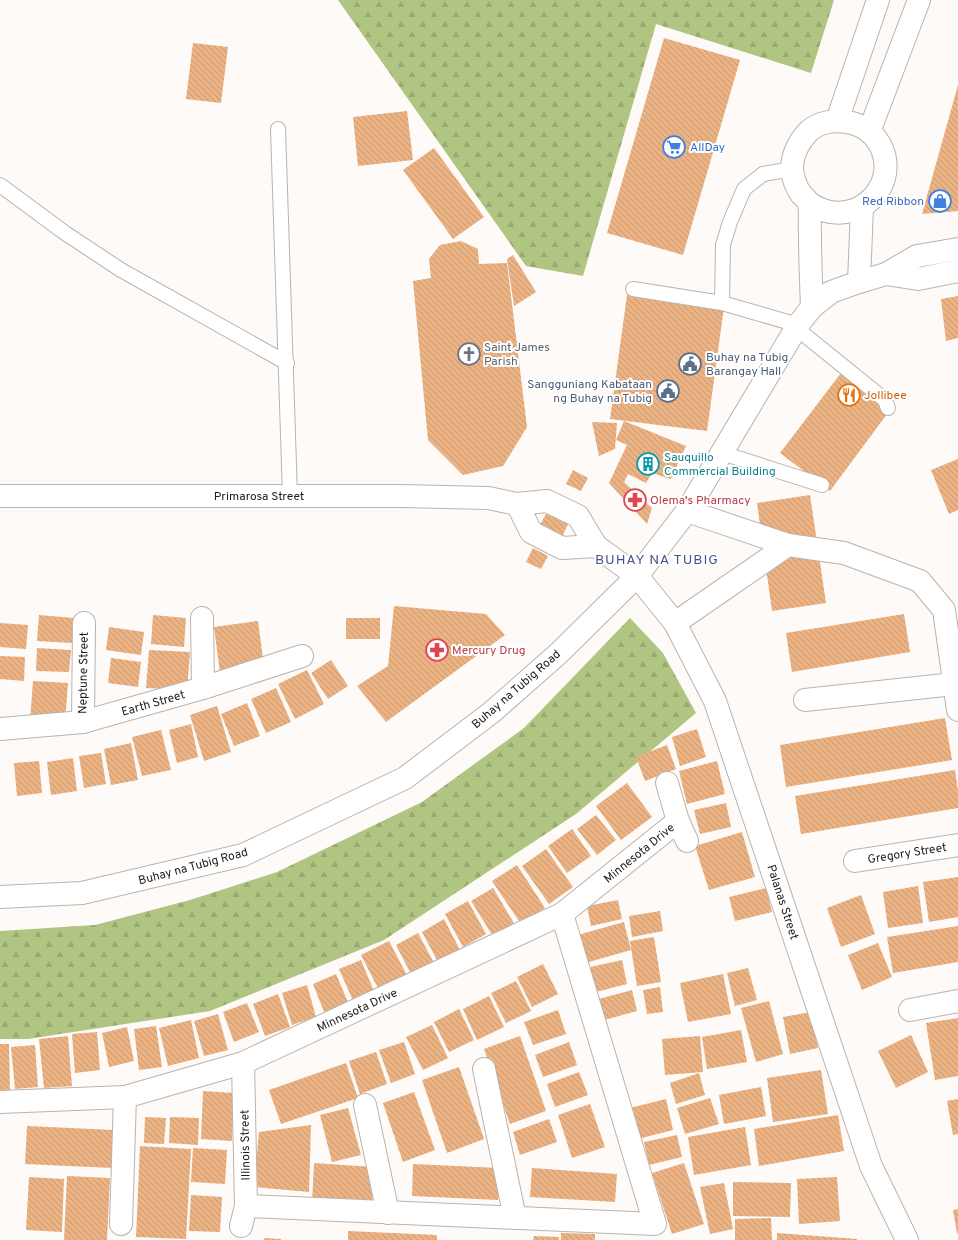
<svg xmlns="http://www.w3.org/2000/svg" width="958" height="1240" viewBox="0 0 958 1240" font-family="Overpass,sans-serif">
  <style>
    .forest { fill: url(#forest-firs) }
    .building { fill: url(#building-back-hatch) }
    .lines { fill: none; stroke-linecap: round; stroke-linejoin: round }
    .service-casing { stroke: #bbb3ac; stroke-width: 16 }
    .minor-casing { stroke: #bbb3ac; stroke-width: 24 }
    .tertiary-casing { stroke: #bbb3ac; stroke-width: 24 }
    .secondary-casing { stroke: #bbb3ac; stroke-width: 24 }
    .service { stroke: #fff; stroke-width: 14 }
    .minor { stroke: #fff; stroke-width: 22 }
    .tertiary { stroke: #fff; stroke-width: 22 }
    .secondary { stroke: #fff; stroke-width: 22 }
    .labels { text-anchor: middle; stroke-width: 4; stroke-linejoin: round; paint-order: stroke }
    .shop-label { font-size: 12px; fill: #366cbe; stroke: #fff; text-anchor: start }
    .worship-label { font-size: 12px; fill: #5b616d; stroke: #fff; text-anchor: start }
    .service-label { font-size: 12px; fill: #4e5e75; stroke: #fff; text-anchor: start }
    .food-label { font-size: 12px; fill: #c56008; stroke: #fff; text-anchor: start }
    .culture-label { font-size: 12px; fill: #0d838f; stroke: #fff; text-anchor: start }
    .street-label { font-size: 12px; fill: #1e1b19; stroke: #fff }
    .health-label { font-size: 12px; fill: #be3a42; stroke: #fff; text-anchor: start }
    .quarter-label { font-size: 14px; letter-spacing: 1px; fill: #48518e; stroke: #fff }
  </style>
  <defs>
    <pattern id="forest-firs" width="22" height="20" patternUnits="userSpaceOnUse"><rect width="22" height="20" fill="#b1c583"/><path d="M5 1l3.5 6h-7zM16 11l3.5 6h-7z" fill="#98a971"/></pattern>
    <pattern id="building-back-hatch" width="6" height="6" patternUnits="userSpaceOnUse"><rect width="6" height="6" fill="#ebb284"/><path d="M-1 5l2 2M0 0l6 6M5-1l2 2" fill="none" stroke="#c99871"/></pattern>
  </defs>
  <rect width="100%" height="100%" fill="#fefaf7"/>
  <g class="forest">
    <path d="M338,0h496l-23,73 -155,-49 -73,252 -57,-10z"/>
    <path d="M630,618l33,35 33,60 -120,101 -192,126 -174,71 -182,28h-28v-108l95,-6 95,-25 87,-28 145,-70 102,-74z"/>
  </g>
  <g class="building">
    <path d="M664,38l76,22 -57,195 -76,-22z"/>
    <path d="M193,43l35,4 -7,56 -35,-4z"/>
    <path d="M958,85v126l-36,3z"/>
    <path d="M407,111l6,49 -55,6 -5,-49z"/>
    <path d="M434,148l50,69 -31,22 -50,-69z"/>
    <path d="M461,241l17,8 1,15 28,-1 20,164 -24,39 -40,9 -35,-35 -15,-159 18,-3 -2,-19 11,-14z"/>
    <path d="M513,255l23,37 -22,14 -7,-47z"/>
    <path d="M627,295l97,12 -17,124 -97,-12z"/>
    <path d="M958,296v42l-12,3 -5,-42z"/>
    <path d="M841,373l49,37 -60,81 -50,-38z"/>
    <path d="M624,421l62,25 -15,33 -19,-6 -6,10 -18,-9 -4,8 28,26 -5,16 -38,-41 18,-38 -11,-5z"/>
    <path d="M592,422l25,1 -2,26 -16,7z"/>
    <path d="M958,459v51l-9,4 -18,-44z"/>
    <path d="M573,470l15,8 -7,13 -15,-7z"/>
    <path d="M810,495l16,108 -54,8 -15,-108z"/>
    <path d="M548,510l21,12 -7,15 -22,-12z"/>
    <path d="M533,548l15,8 -7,13 -15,-7z"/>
    <path d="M394,606l92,8 19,21 -119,87 -29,-36 31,-20z"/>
    <path d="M904,614l6,38 -118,20 -6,-39z"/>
    <path d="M39,615l35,3 -2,25 -35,-2z"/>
    <path d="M153,615l33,3 -2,29 -33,-3z"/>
    <rect x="346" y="618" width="34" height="21"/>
    <path d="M258,621l6,46 -44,6 -6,-46z"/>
    <path d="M0,623l28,2 -2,24 -26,-2z"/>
    <path d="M109,627l35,5 -3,23 -35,-5z"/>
    <path d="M37,648l34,2 -2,22 -33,-1z"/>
    <path d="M149,650l41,2 -3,38 -41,-2z"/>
    <path d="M0,656l25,1 -1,24 -24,-2z"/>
    <path d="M111,658l30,4 -3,25 -30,-4z"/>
    <path d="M331,660l17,26 -20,13 -17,-26z"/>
    <path d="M307,670l17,34 -29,15 -17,-35z"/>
    <path d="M33,681l35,2 -3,40 -35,-2z"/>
    <path d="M276,688l15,34 -25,11 -15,-34z"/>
    <path d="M247,703l13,33 -26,10 -13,-32z"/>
    <path d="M217,706l14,46 -27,9 -14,-46z"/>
    <path d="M945,718l7,42 -166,27 -6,-42z"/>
    <path d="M191,724l7,33 -21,6 -8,-33z"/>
    <path d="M697,729l9,28 -26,9 -8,-29z"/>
    <path d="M161,730l10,40 -29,6 -10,-39z"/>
    <path d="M131,743l7,37 -27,5 -7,-36z"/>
    <path d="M667,745l9,24 -31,12 -9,-24z"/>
    <path d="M101,753l5,31 -22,4 -5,-32z"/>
    <path d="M73,758l4,33 -26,4 -4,-33z"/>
    <path d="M39,761l3,32 -25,3 -3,-33z"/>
    <path d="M717,761l8,33 -38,10 -8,-33z"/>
    <path d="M955,770l3,21v17l-157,26 -6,-38z"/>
    <path d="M627,783l25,34 -31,23 -25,-34z"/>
    <path d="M726,803l5,24 -31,7 -6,-24z"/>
    <path d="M596,815l20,25 -19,15 -20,-26z"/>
    <path d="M572,829l19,27 -24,17 -19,-27z"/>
    <path d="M742,832l13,45 -46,13 -14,-44z"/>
    <path d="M546,849l27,38 -24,17 -27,-38z"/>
    <path d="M517,865l28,43 -24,16 -29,-43z"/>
    <path d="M958,877v40l-29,5 -6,-40z"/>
    <path d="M918,886l5,37 -35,5 -5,-36z"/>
    <path d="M493,888l22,37 -21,13 -23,-37z"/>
    <path d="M766,888l6,24 -37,9 -6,-24z"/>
    <path d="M861,895l14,39 -34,13 -14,-39z"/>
    <path d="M618,900l4,19 -31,7 -4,-20z"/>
    <path d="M468,901l18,33 -23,13 -18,-33z"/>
    <path d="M660,911l3,20 -31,6 -3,-21z"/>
    <path d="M444,919l16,31 -22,12 -16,-30z"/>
    <path d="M624,922l7,28 -49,14 -8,-28z"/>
    <path d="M958,926v36l-65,11 -6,-36z"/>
    <path d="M418,933l16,30 -22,13 -16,-31z"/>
    <path d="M654,937l7,45 -24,4 -7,-45z"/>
    <path d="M389,941l21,40 -28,15 -21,-41z"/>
    <path d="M878,943l14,34 -30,13 -14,-35z"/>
    <path d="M361,960l15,36 -21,9 -16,-36z"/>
    <path d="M622,960l5,24 -35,9 -6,-25z"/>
    <path d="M543,964l15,30 -26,13 -15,-30z"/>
    <path d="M748,968l9,32 -22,6 -8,-33z"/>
    <path d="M336,974l14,33 -24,10 -13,-33z"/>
    <path d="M723,974l8,40 -43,8 -8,-39z"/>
    <path d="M516,981l15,30 -25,12 -15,-30z"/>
    <path d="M307,985l9,32 -24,8 -10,-32z"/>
    <path d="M660,987l3,25 -16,2 -4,-24z"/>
    <path d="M632,990l5,21 -36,10 -6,-21z"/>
    <path d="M278,994l12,33 -25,9 -12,-32z"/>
    <path d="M489,996l15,31 -27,13 -14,-31z"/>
    <path d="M769,1001l14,53 -27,8 -15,-54z"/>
    <path d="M247,1003l12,29 -25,10 -11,-30z"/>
    <path d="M459,1009l15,31 -25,12 -15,-30z"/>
    <path d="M558,1010l8,24 -33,11 -9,-23z"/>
    <path d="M811,1012l7,36 -28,6 -7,-37z"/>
    <path d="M218,1014l10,36 -24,6 -10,-35z"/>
    <path d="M958,1018v58l-23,4 -9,-57z"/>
    <path d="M191,1020l8,38 -31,8 -9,-38z"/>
    <path d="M432,1025l16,33 -25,12 -17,-33z"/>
    <path d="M156,1026l6,41 -23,3 -5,-41z"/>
    <path d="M127,1027l7,34 -25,6 -7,-34z"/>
    <path d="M741,1030l6,32 -40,7 -5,-32z"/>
    <path d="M97,1032l3,38 -25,3 -3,-39z"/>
    <path d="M911,1035l17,37 -32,16 -18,-37z"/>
    <path d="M68,1036l4,50 -28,2 -5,-49z"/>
    <path d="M520,1036l26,75 -36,13 -26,-75z"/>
    <path d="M700,1036l3,36 -38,3 -3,-36z"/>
    <path d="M404,1042l11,32 -24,9 -12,-33z"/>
    <path d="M569,1042l8,23 -34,12 -8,-22z"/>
    <path d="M0,1044h9l1,49h-10z"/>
    <path d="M35,1045l3,42 -23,2 -4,-42z"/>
    <path d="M376,1052l11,32 -27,10 -11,-33z"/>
    <path d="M346,1063l12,35 -77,26 -12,-34z"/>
    <path d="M459,1067l25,72 -37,14 -25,-73z"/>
    <path d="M821,1070l7,44 -55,8 -6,-44z"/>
    <path d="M579,1072l9,23 -33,12 -8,-23z"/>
    <path d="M699,1073l6,22 -29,9 -6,-21z"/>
    <path d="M761,1087l5,29 -42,8 -5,-29z"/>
    <path d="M203,1091l31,2 -2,48 -31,-2z"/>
    <path d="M414,1092l21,58 -32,12 -20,-59z"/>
    <path d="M710,1098l9,26 -34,10 -8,-26z"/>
    <path d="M666,1099l7,31 -39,10 -8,-31z"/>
    <path d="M958,1099v35l-5,1 -6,-34z"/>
    <path d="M590,1104l15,43 -33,11 -14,-43z"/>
    <path d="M348,1108l13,47 -29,7 -12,-47z"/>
    <path d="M838,1115l6,36 -85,15 -5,-37z"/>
    <path d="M145,1117l21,1 -2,26 -20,-1z"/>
    <path d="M170,1117l29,1 -1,27 -29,-2z"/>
    <path d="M549,1119l8,23 -37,13 -7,-23z"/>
    <path d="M311,1125l-2,67 -55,-5 5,-55z"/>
    <path d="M27,1126l87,4 -2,38 -87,-4z"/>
    <path d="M745,1127l6,38 -57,10 -6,-38z"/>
    <path d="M677,1135l5,22 -33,8 -5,-23z"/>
    <path d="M140,1146l51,3 -5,90 -50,-2z"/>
    <path d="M193,1148l34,2 -2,34 -34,-2z"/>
    <path d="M314,1163l60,4 -2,39 -60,-3z"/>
    <path d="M684,1163l20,61 -32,10 -20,-61z"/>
    <path d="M413,1164l86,4 -1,32 -86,-4z"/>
    <path d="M532,1168l85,6 -2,28 -85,-5z"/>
    <path d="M67,1176l43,2 -3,62h-43z"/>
    <path d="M29,1177l35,2 -2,53 -36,-2z"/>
    <path d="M837,1177l3,44 -41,3 -2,-45z"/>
    <path d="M733,1182l58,1 -1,34 -57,-1z"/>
    <path d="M724,1183l9,46 -23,5 -10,-47z"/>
    <path d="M191,1195l31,2 -2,35 -31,-1z"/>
    <path d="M958,1209v24h-1l-4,-23z"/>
    <path d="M771,1218l1,22h-37v-21z"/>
    <path d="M348,1231l89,4v5h-89z"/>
    <path d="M561,1233l34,1v6h-34z"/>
    <path d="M777,1233l80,6v1h-80z"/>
    <path d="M534,1236l25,1v3h-26z"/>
    <path d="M264,1238l17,1v1h-17z"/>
  </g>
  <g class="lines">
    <g class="service-casing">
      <g id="service">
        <path d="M278,129l12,367"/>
        <path d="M0,185l65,48 56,37 166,93"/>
        <path d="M633,289l89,14 76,22"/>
        <path d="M722,303l1,-58 7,-23 14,-33 19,-15 29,-5"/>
        <path d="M796,328l89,72 3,8"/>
        <path d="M722,453l100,32"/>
      </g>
    </g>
    <g class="minor-casing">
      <g id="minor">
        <path d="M0,496h401l87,2 29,6 30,-3 31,15 18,30 41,30"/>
        <path d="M517,504l14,28 31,16 34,-2"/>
        <path d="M687,511l101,34 56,8 76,28 24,29 14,100"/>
        <path d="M202,618l1,70"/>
        <path d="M675,623l113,-78"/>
        <path d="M805,700l149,-16"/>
        <path d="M83,722l1,-99"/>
        <path d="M0,729l83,-7 120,-34 99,-32"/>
        <path d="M667,783l11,38"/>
        <path d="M855,861l103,-16"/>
        <path d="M910,1010l48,-9"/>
        <path d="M484,1069l31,149"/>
        <path d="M0,1102l125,-5 118,-34 319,-149 116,-93 9,20"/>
        <path d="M365,1105l23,108"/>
        <path d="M246,1206l409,18 -93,-310"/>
        <path d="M121,1224l4,-127"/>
        <path d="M241,1226l5,-20 -3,-143"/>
      </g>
    </g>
    <g class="tertiary-casing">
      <g id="tertiary">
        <path d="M837,121l41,-121"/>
        <path d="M869,132l50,-132"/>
        <path d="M809,203c49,33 101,-26 64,-68 -7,-7 -17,-12 -27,-13 -12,-2 -27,0 -37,9 -10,10 -17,24 -17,38 1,9 4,18 9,25 3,3 7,6 8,10 2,9 0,21 1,30 0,24 1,49 2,73"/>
        <path d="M859,282l3,-75"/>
      </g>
    </g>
    <g class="secondary-casing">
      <g id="secondary">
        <path d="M886,274l32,5 40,-8"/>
        <path d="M637,576l38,47 40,78 156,465 36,74"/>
        <path d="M0,897l82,-4 161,-38 162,-77 87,-66 67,-59 78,-77 50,-65 111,-186 14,-18 19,-15 28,-10 27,-8 31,-18 41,-7"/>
      </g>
    </g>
    <use href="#service" class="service"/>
    <use href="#minor" class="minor"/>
    <use href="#tertiary" class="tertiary"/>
    <use href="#secondary" class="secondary"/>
  </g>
  <defs>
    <g id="supermarket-ring" transform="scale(1.15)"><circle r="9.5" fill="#fff" stroke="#3f7fe0" stroke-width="1.5"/><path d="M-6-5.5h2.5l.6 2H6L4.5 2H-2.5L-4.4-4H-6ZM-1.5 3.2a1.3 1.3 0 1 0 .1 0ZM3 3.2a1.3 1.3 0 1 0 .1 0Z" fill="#3f7fe0"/></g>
    <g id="shop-ring" transform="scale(1.15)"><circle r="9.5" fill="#fff" stroke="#3f7fe0" stroke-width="1.5"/><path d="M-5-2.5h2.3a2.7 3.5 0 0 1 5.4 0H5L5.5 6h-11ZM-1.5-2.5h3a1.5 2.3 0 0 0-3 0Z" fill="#3f7fe0"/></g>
    <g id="church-ring" transform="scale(1.15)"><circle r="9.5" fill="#fff" stroke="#6b7280" stroke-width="1.5"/><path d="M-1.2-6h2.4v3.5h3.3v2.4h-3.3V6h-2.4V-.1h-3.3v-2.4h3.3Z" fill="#6b7280"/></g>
    <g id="civic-ring" transform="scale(1.15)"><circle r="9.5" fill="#fff" stroke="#5c6f8a" stroke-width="1.5"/><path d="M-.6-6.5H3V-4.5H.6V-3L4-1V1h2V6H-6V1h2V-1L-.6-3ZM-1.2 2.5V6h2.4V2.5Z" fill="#5c6f8a"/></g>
    <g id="restaurant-ring" transform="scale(1.15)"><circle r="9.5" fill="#fff" stroke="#e8710a" stroke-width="1.5"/><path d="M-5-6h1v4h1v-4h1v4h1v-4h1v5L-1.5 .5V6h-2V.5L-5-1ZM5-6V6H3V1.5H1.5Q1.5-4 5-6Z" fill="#e8710a"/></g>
    <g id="building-ring" transform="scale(1.15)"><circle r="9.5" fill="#fff" stroke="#0f9aa8" stroke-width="1.5"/><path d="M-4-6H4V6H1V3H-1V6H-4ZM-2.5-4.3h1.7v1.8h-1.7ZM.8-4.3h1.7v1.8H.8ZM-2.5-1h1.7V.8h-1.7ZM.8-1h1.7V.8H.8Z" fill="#0f9aa8"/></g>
    <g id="pharmacy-ring" transform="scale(1.15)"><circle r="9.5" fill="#fff" stroke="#e0444e" stroke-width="1.5"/><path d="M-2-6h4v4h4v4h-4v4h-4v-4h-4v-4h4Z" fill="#e0444e"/></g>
  </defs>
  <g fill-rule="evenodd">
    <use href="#supermarket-ring" x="674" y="147"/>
    <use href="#shop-ring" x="940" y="201"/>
    <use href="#church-ring" x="469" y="354"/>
    <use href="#civic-ring" x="690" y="364"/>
    <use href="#civic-ring" x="668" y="391"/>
    <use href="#restaurant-ring" x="849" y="395"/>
    <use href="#building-ring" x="648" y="464"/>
    <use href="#pharmacy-ring" x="635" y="500"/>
    <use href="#pharmacy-ring" x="437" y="650"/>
  </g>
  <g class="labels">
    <g class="shop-label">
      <text x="690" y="151">AllDay</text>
      <text x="924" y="205" text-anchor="end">Red Ribbon</text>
    </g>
    <g class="worship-label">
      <text x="484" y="351">Saint James<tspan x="484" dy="14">Parish</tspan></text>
    </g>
    <g class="service-label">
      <text x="706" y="361">Buhay na Tubig<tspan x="706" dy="14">Barangay Hall</tspan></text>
      <text x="652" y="388" text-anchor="end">Sangguniang Kabataan<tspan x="652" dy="14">ng Buhay na Tubig</tspan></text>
    </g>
    <g class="food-label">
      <text x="864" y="399">Jollibee</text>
    </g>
    <g class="culture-label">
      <text x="664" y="461">Sauquillo<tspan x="664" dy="14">Commercial Building</tspan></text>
    </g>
    <g class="street-label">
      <text x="259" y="500">Primarosa Street</text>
      <text transform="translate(83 673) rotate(-89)" y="4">Neptune Street</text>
      <text transform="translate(516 689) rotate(-41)" y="4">Buhay na Tubig Road</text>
      <text transform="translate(153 703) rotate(-16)" y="4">Earth Street</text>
      <text transform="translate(639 853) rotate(-39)" y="4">Minnesota Drive</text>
      <text transform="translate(907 853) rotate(-9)" y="4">Gregory Street</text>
      <text transform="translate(193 866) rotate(-15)" y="4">Buhay na Tubig Road</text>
      <text transform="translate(783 902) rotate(72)" y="4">Palanas Street</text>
      <text transform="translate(357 1010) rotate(-25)" y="4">Minnesota Drive</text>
      <text transform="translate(245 1145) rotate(-91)" y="4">Illinois Street</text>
    </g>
    <g class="health-label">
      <text x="650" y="504">Olema's Pharmacy</text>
      <text x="452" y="654">Mercury Drug</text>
    </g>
    <g class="quarter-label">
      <text x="657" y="564">BUHAY NA TUBIG</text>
    </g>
  </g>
</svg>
